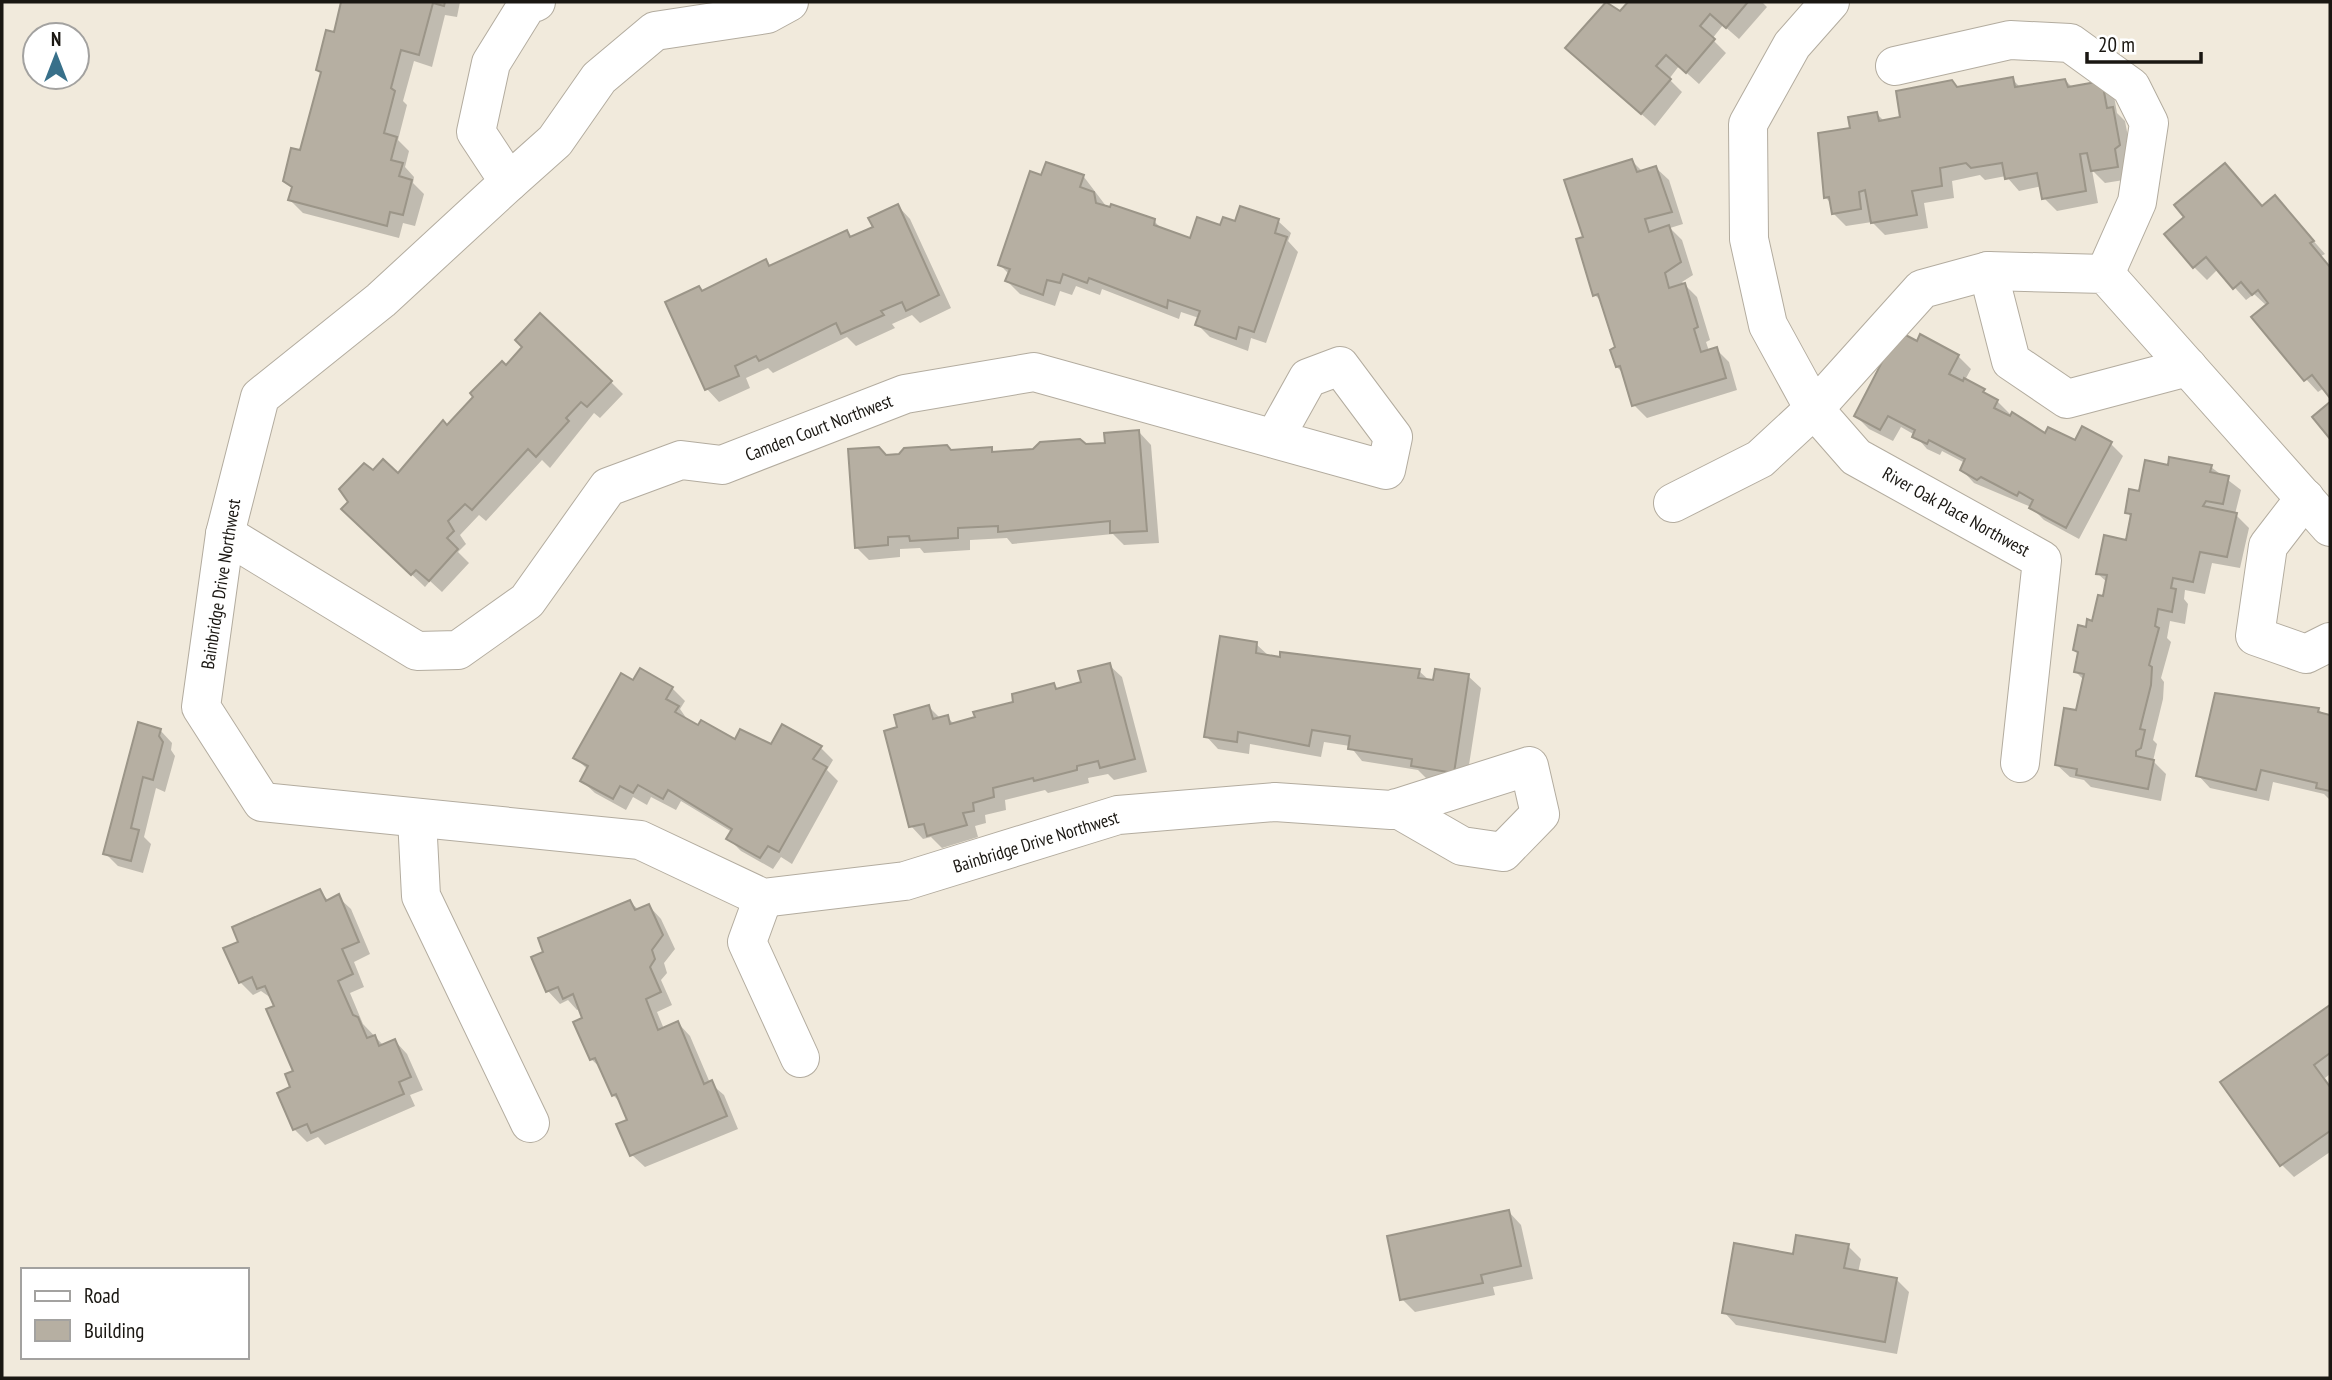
<svg xmlns="http://www.w3.org/2000/svg" width="2332" height="1380" viewBox="0 0 2332 1380" font-family="'PT Sans Narrow',sans-serif">
  <style>
    .shadow { fill: #0003 }
    .building { fill: #b6afa2; stroke: #9b9588; stroke-width: 2 }
    .lines { fill: none; stroke-linecap: round; stroke-linejoin: round }
    .street-casing { stroke: #b3ac9f; stroke-width: 40 }
    .street { stroke: #fff; stroke-width: 38 }
    .labels { text-anchor: middle; stroke-width: 5; stroke-linejoin: round; paint-order: stroke }
    .street-label { font-size: 18px; fill: #1a1712; stroke: #fff }
  </style>
  <rect width="100%" height="100%" fill="#f1eadc"/>
  <g class="shadow">
    <path d="M343,2h117l-3,15 -12,-2 -13,52 -18,-6 -11,40 4,4 -9,35 11,11 -4,16 9,10 -1,6 11,11 -9,32 -12,-3 -4,15 -96,-25 -13,-13 3,-11 -8,-9 17,-28 20,-79 -4,-4 17,-35z"/>
    <path d="M1607,2l13,12 10,-12h132l5,5 -28,32 -16,-14 -11,14 14,14 -27,31 -20,-18 -10,13 13,13 -27,34 -88,-78z"/>
    <path d="M2012,79l9,9 44,-8 8,8 28,-5 13,13 3,17 8,8 7,37 -2,21 -25,4 -13,-13 6,33 -41,8 -13,-13 -2,-12 -23,5 -13,-15 -21,4 -5,-5 -28,6 2,17 -30,5 4,25 -43,7 -13,-13 -26,4 -13,-13 -1,-9 -6,-6 -6,-64 32,-5 25,-15 8,8 17,-3 55,-31z"/>
    <path d="M1632,161l11,11 13,-4 13,12 14,44 -13,4 12,12 11,35 -11,7 15,15 13,43 -4,2 3,9 7,-2 13,13 8,28 -90,28 -13,-13 -10,-31 -7,-7v-19l-14,-45 -8,-8 -10,-57z"/>
    <path d="M1047,164l37,13 22,29 48,15 10,10 27,9 45,-17 42,-2 13,12 -3,8 10,11 -32,91 -15,-5 -3,13 -38,-14 -13,-13 2,-6 -18,-6 -2,7 -77,-30 -2,6 -24,-9 -4,9 -12,-4 -5,15 -35,-12 -13,-13 3,-6 -10,-10z"/>
    <path d="M2225,165l38,42 12,-10 50,57 -4,2 9,11v128l-6,-7 -6,4 -12,-13 -39,-73 -13,-12 -8,6 -28,-31 -11,11 -13,-13 -7,-49z"/>
    <path d="M898,206l12,13 41,89 -31,15 -8,-8 -20,9 3,4 -39,18 -9,-9 -74,36 -5,-5 -22,10 4,10 -31,14 -12,-13 -4,-96 63,-31 5,5 76,-35 6,6 22,-10z"/>
    <path d="M1917,343l41,13 13,13 -6,11 32,21 15,15 34,20 30,7h34l13,13 -44,83 -35,-19 -13,-13 -57,-24 -12,-13 3,-7 -23,-12 -2,4 -13,-6 -12,-14 -14,-8 -8,14 -24,-12 -13,-13z"/>
    <path d="M506,367l105,15 12,12 -23,24 -6,-5 -44,55 -8,-8 -56,61 -7,-6 -19,20 6,9 -8,8 11,11 -27,29 -12,-11 -5,6 -69,-65 17,-50 25,4z"/>
    <path d="M1139,432l12,13 8,98 -35,2 -11,-11 -101,10 -5,-6 -37,2v10l-46,3 -4,-5 -20,1v8l-31,3 -13,-13 30,-90 105,-9 5,6 111,-9z"/>
    <path d="M2211,467l30,23 -6,24 14,14 -9,40 -28,-5 -7,31 -20,-4 -1,9 4,5 -3,20 -15,-3 -3,17 4,4 -10,36 3,4 -1,17 -10,41 4,4 -4,17 13,13 -5,27 -70,-14 -7,-7 -14,-3 -13,-12 21,-52 7,-32 -9,-9 3,-18 -4,-4 29,-52 4,-15 -10,-9 30,-32 4,-24 -5,-6 13,-19 29,-25z"/>
    <path d="M1256,644l14,13 149,14 11,10 38,-5 13,12 -15,96 -40,-6 -8,-8 -56,-9 -12,-15 -26,-4 -3,15 -71,-13 -1,10 -31,-5 -12,-13z"/>
    <path d="M1109,665l13,12 25,95 -33,8 -6,-6 -20,4 1,5 -41,10 -3,-3 -40,10 1,10 -21,5 1,8 -11,3 3,11 -36,11 -11,-11 -8,2 -12,-13 -11,-97 29,-22 12,12 6,-2 8,8 98,-40 5,5 26,-7z"/>
    <path d="M634,682l38,6 13,13 -5,8 9,13 47,19 35,6h49l13,13 -6,10 11,11 -46,83 -11,-7 -8,12 -32,-18 -13,-13 4,-6 -51,-31 -5,9 -25,-13 -4,8 -14,-8 -7,13 -31,-17 -13,-12 6,-11 -13,-13z"/>
    <path d="M2318,710l12,7v83l-6,-6 -51,-12 -4,19 -59,-13 -12,-13z"/>
    <path d="M160,730l12,13 -1,7 4,6 -10,36 -9,-4 -12,49 7,7 -8,29 -25,-7 -13,-13z"/>
    <path d="M320,892l9,9 9,-4 13,12 19,45 -16,8 10,25 -14,6 13,31 21,22 11,-5 12,13 16,36 -13,5 5,11 -90,39 -7,-8 -11,5 -13,-13 1,-57 -21,-72 -13,-9 -8,4 -13,-13v-39z"/>
    <path d="M630,902l9,8 10,-4 12,13 14,30 -11,14 3,10 -6,7 11,25 -15,7 7,17 14,-6 12,13 20,47 14,12 14,34 -93,38 -13,-12 -3,-34 -7,-17 -9,-9 -10,-25 -12,-11 -11,-50 -3,1 -9,-10 -8,4 -12,-13z"/>
    <path d="M2330,1007v67l-5,4 5,7v67l-36,25 -12,-12 -60,-83z"/>
    <path d="M1509,1212l12,13 12,54 -40,8 2,8 -80,17 -13,-13z"/>
    <path d="M1848,1246l13,13 -3,14 38,6 13,13 -12,62 -161,-29 -12,-13 71,-56z"/>
  </g>
  <g class="building">
    <path d="M341,2h104l-1,4 -11,-3 -14,52 -18,-5 -10,38 4,3 -11,42 13,4 -6,23 12,3 -4,13 13,4 -9,35 -13,-3 -3,14 -99,-26 4,-13 -9,-6 8,-33 9,2 21,-78 -5,-2 10,-40 8,2z"/>
    <path d="M1606,2l14,9 8,-9h120l-22,26 -16,-14 -10,12 15,13 -29,34 -20,-18 -10,11 15,13 -30,35 -76,-66z"/>
    <path d="M2013,77l2,10 50,-8 3,8 34,-6 5,27 6,-1 7,38 -5,4 3,18 -27,4 -4,-18 -7,1 6,37 -44,8 -5,-26 -32,6 -3,-16 -31,5 -5,-5 -26,5 2,18 -30,5 5,24 -46,8 -6,-33 -6,2 2,17 -29,5 -3,-17 -5,1 -6,-65 32,-5 -2,-11 29,-5 2,9 21,-4 -4,-26 56,-11 5,7z"/>
    <path d="M1632,159l5,13 19,-6 16,46 -27,7 4,13 20,-7 12,37 -16,11 4,15 16,-5 13,44 -4,2 7,23 16,-5 9,31 -94,28 -12,-40 -4,1 -6,-17 5,-3 -17,-53 -5,2 -17,-57 7,-2 -19,-57z"/>
    <path d="M1046,162l38,13 -4,12 14,5 2,11 14,4 1,-3 44,15 -1,6 36,13 7,-21 23,8 3,-8 12,4 5,-15 39,13 -4,14 12,4 -33,95 -15,-5 -3,12 -41,-14 5,-14 -32,-11 -1,8 -78,-30 -2,5 -24,-9 -3,9 -13,-3 -4,15 -38,-14 5,-12 -12,-4 32,-94 11,4z"/>
    <path d="M2225,163l37,43 13,-11 39,46 -4,2 20,24v131l-18,-23 -8,6 -53,-64 17,-14 -10,-13 -6,5 -11,-13 -8,7 -27,-32 -13,11 -29,-34 20,-17 -10,-12z"/>
    <path d="M898,204l41,91 -33,16 -4,-9 -21,9 3,4 -43,19 -5,-11 -77,38 -3,-5 -21,10 4,10 -34,14 -40,-88 34,-16 3,5 64,-32 3,7 78,-36 3,7 23,-10 -5,-9z"/>
    <path d="M540,313l72,68 -25,26 -6,-5 -15,16 3,3 -33,36 -8,-8 -56,61 -7,-6 -17,17 6,10 -7,7 11,11 -29,32 -13,-11 -5,5 -70,-66 7,-7 -9,-13 25,-26 9,7 10,-11 15,14 45,-53 4,5 26,-28 -3,-4 32,-32 4,4 16,-18 -7,-7z"/>
    <path d="M1898,331l19,10 3,-7 39,21 -10,19 14,7 1,-3 21,11 -2,3 15,8 -4,8 16,8 2,-4 33,21 3,-6 27,13 7,-14 30,16 -46,86 -37,-20 4,-8 -14,-8 -2,4 -36,-19 -4,3 -17,-10 5,-11 -36,-19 -2,4 -15,-7 3,-7 -27,-14 -8,14 -26,-14z"/>
    <path d="M2330,402v37l-18,-22z"/>
    <path d="M1139,430l8,101 -37,2v-12l-112,11v-6l-40,2v10l-48,3 -1,-5 -21,1v8l-33,3 -7,-99 31,-2 7,8 13,-1 5,-6 43,-3 4,5 41,-3v5l41,-3 7,-7 40,-3 6,5 19,-1 -1,-10z"/>
    <path d="M2169,457l43,8 -2,7 19,4 -6,28 -17,-3 -3,5 34,7 -10,44 -27,-5 -7,30 -20,-4 -2,10 5,1 -4,23 -14,-3 -3,17 4,2 -10,37 3,2 -1,18 -11,44 5,1 -4,18 -5,3v5l18,4 -6,29 -72,-14 1,-6 -22,-4 9,-57 12,2 8,-36 -10,-2 4,-20 -5,-2 5,-25 8,2 1,-8 5,2 6,-26 5,1 4,-21 -11,-1 8,-39 22,5 5,-26 -6,-1 4,-24 10,2 6,-31 23,5z"/>
    <path d="M1220,636l37,6 -1,11 24,4v-5l140,17 -2,9 15,2 2,-11 34,5 -15,99 -43,-7 1,-7 -64,-10 2,-13 -38,-6 -3,16 -71,-14 -1,10 -33,-5z"/>
    <path d="M1110,663l25,96 -35,9 -2,-7 -21,5v4l-43,11 -1,-3 -40,10 1,9 -21,6 1,8 -11,2 4,12 -40,11 -3,-12 -15,3 -25,-96 13,-4 -3,-12 35,-10 4,14 15,-4 2,9 25,-7 -2,-5 40,-10 -1,-8 42,-11 2,6 25,-7 -3,-11z"/>
    <path d="M640,668l33,19 -7,12 13,7 -4,6 23,13 3,-5 34,19 5,-10 31,15 11,-20 40,22 -9,13 14,8 -48,85 -11,-6 -8,12 -34,-19 6,-10 -64,-39 -5,9 -25,-14 -5,8 -13,-7 -7,13 -33,-18 8,-15 -15,-8 48,-85 12,7z"/>
    <path d="M2215,693l104,15 -1,4 12,3v76l-14,-3 1,-5 -56,-13 -5,20 -60,-14z"/>
    <path d="M138,722l23,7 -2,7 4,6 -10,38 -10,-3 -12,51 8,2 -8,31 -28,-7z"/>
    <path d="M320,889l6,12 13,-7 20,48 -17,7 11,25 -15,7 15,34 5,2 9,21 8,-3 4,11 16,-7 16,38 -12,5 5,12 -93,39 -4,-9 -14,6 -16,-37 13,-6 -5,-13 8,-3 -27,-62 8,-3 -9,-20 -8,3 -5,-12 -13,6 -16,-35 15,-6 -6,-15z"/>
    <path d="M630,900l5,10 14,-6 14,31 -11,15 3,9 -5,8 11,25 -15,7 12,31 20,-9 26,63 8,-4 15,36 -97,40 -14,-32 11,-4 -11,-26 -4,2 -17,-38 -5,2 -17,-38 9,-4 -9,-24 -10,5 -5,-12 -12,5 -15,-35 12,-5 -5,-14z"/>
    <path d="M2330,1005v48l-16,12 16,22v44l-50,35 -60,-84z"/>
    <path d="M1509,1210l12,56 -40,9 2,8 -83,17 -13,-64z"/>
    <path d="M1796,1235l53,9 -5,24 53,10 -12,64 -163,-29 12,-70 59,11z"/>
  </g>
  <g class="lines">
    <g class="street-casing">
      <g id="street">
        <path d="M536,2l-9,3 -36,58 -15,69 33,50 -128,118 -121,97 -35,137 -24,173 61,95 378,38 123,58 142,-17 213,-66 157,-13 116,8 138,-44 11,48 -37,38 -41,-6 -66,-38"/>
        <path d="M1830,2l-38,43 -44,79 1,115 19,86 46,84 108,-120 66,-18 117,3 225,253"/>
        <path d="M1895,66l115,-26 60,3 61,44 18,36 -12,79 -32,72"/>
        <path d="M509,182l46,-41 44,-63 56,-47 112,-17 22,-12"/>
        <path d="M1988,271l23,90 56,38 121,-32"/>
        <path d="M2305,498l-37,48 -13,90 51,18 24,-12"/>
        <path d="M1673,503l87,-44 54,-50 42,48 186,103 -22,203"/>
        <path d="M225,534l192,117 41,-1 69,-49 81,-114 73,-27 41,5 183,-71 129,-22 352,98 7,-33 -53,-71 -32,12 -34,61"/>
        <path d="M417,818l4,78 109,227"/>
        <path d="M763,898l-16,44 53,116"/>
      </g>
    </g>
    <use href="#street" class="street"/>
  </g>
  <g class="labels">
    <g class="street-label">
      <text transform="translate(819 428) rotate(-21)" y="6">Camden Court Northwest</text>
      <text transform="translate(1956 512) rotate(29)" y="6">River Oak Place Northwest</text>
      <text transform="translate(221 584) rotate(-81)" y="6">Bainbridge Drive Northwest</text>
      <text transform="translate(1036 842) rotate(-17)" y="6">Bainbridge Drive Northwest</text>
    </g>
  </g>
  <rect width="2332" height="1380" fill="none" stroke="#1a1712" stroke-width="7"/>
  <rect x="21" y="1268" width="228" height="91" fill="#ffffff" stroke="#a3a2a0" stroke-width="2"/>
  <rect x="35" y="1291" width="35" height="10" fill="#ffffff" stroke="#a3a2a0" stroke-width="2"/>
  <text x="84" y="1303" font-size="21" fill="#1a1712">Road</text>
  <rect x="35" y="1320" width="35" height="21" fill="#b6afa2" stroke="#a3a2a0" stroke-width="2"/>
  <text x="84" y="1338" font-size="21" fill="#1a1712">Building</text>
  <g transform="translate(56 56)"><circle r="33" fill="#ffffff" stroke="#a3a2a0" stroke-width="2"/>
  <path d="M0-5L12 26L0 18L-12 26Z" fill="#38708a"/>
  <text y="-10" font-size="19" font-weight="bold" text-anchor="middle" fill="#1a1712">N</text>
  </g>
  <path d="M2087 52v10h114v-10" fill="none" stroke="#1a1712" stroke-width="3.5"/>
  <text x="2098" y="52" font-size="21" fill="#1a1712" stroke="#ffffff" stroke-width="5" paint-order="stroke">20 m</text>
</svg>
